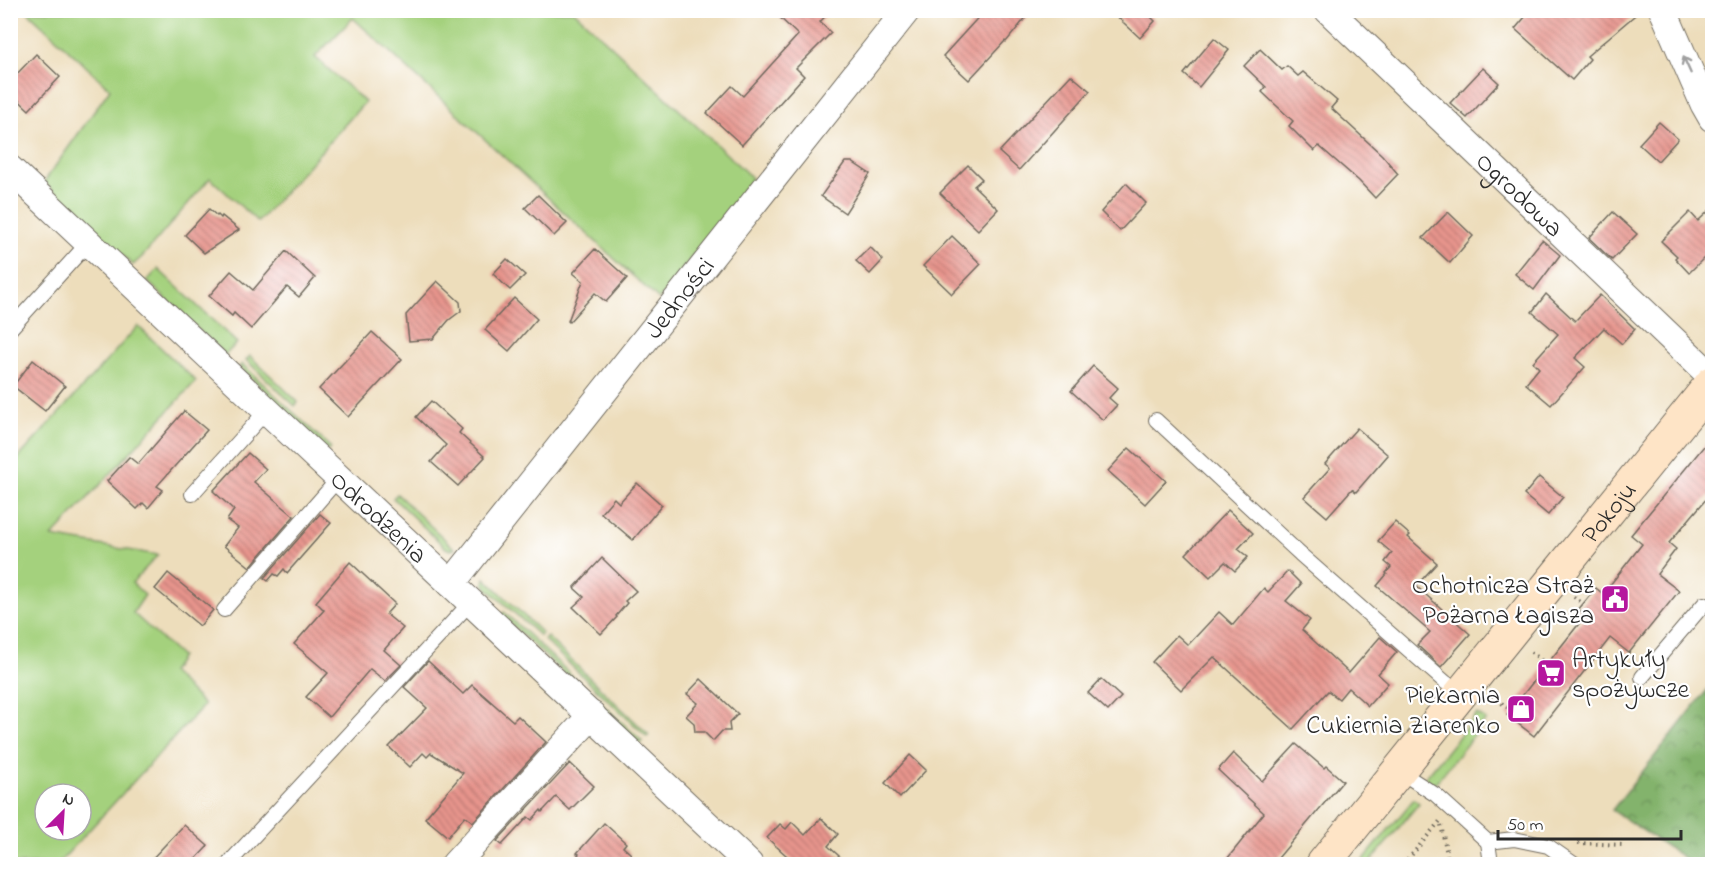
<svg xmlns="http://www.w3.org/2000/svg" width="1723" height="875" viewBox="0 0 1723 875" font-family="'Indie Flower',sans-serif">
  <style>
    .green { fill: #a4d17d; stroke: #687e54; stroke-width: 1.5; fill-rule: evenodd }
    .forest { fill: url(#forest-crowns); stroke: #576f4c; stroke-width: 1.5 }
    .building { fill: url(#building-back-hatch) }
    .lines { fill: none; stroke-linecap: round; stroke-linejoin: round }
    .lane-casing { stroke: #6f695d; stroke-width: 16 }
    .street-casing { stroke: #6f695d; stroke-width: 29 }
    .secondary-casing { stroke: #6f695d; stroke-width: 35 }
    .path { stroke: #6f695d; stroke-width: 4; stroke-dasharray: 1.5 4.5; stroke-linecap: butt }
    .lane { stroke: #fff; stroke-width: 14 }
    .street { stroke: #fff; stroke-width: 27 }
    .secondary { stroke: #fee4c6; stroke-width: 33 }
    .oneway { stroke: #a0a0a0 }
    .labels { text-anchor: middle; stroke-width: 4.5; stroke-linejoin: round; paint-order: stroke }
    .street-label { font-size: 26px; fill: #2b2b2b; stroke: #fff }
    .poi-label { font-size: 26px; fill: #2b2b2b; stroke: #fff; text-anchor: end }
  </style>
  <defs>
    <pattern id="forest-crowns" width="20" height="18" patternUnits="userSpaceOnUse" patternTransform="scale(1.5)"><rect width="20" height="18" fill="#83b36c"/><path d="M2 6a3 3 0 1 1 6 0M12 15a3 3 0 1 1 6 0" fill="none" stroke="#6b9259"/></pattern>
    <pattern id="building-back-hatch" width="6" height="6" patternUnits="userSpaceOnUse" patternTransform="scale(1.5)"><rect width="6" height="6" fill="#e7948c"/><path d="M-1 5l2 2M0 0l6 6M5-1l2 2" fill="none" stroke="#bb7973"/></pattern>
  </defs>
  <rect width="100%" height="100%" fill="#fff"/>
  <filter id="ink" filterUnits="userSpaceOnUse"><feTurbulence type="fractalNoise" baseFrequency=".0167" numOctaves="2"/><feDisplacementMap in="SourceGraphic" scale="12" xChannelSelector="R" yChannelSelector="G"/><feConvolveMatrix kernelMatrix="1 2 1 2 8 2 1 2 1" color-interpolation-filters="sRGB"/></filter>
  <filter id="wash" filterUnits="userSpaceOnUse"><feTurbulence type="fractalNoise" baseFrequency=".008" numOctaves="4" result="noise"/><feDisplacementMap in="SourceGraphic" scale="24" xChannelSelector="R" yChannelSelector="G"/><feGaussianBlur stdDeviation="1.35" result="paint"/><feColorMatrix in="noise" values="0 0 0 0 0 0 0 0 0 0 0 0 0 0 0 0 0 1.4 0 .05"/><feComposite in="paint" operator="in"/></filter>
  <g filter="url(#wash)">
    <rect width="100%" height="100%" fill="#edddbb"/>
    <g class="green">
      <path d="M27,11h547l178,167 -93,122 -306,-282 -38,39 50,45 -107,120 -48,-44 -67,78 -10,9 -89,-83 66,-93z"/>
      <path d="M158,269l79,74 -12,12 -78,-74z"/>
      <path d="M138,326l58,55 -144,156 106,18 -26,28 13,12 -12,18 48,44 -10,15 33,33 -146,159h-47v-398zM45,794h36v36h-36z"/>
      <path d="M250,356l48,46 -3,4 -49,-46z"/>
      <path d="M242,364l89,84 -3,3 -89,-84z"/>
      <path d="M397,494l58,55 -4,1 -5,-2 -53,-50z"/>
      <path d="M485,578l57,55 -2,3 -53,-48 -3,-5z"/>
      <path d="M504,612l138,129 -2,3 -139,-129z"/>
      <path d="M547,637l102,98 -2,2 -103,-97z"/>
      <path d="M1477,714l9,6 -52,65 -9,-7z"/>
      <path d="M1414,799l5,4 -50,61h-9z"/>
    </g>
    <path class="forest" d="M1712,684v180h-19l-81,-54z"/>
    <g id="blocks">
      <g class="building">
        <path d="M772,10h59l-11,12 11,11 -35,35 8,8 -62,69 -35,-32 25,-27 11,10 55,-61z"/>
        <path d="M985,10h47l-26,32 -1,-1 -36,39 -26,-24z"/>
        <path d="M1110,10h34l11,11 -15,17z"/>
        <path d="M1531,10h110l-54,46 3,3 -18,21 -57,-51z"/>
        <path d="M1214,38l15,12 -30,37 -15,-13z"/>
        <path d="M1260,49l22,21 5,-4 11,10 5,-4 34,29 -6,7 51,47 16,19 -23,24 -16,-17 -40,-35 -5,5 -25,-25 4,-5 -31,-29 4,-5 -22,-21z"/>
        <path d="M36,54l24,23 -31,33 -19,-18v-11z"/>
        <path d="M1483,68l16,15 -32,35 -17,-15z"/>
        <path d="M1071,75l19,16 -71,79 -20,-18z"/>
        <path d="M1659,122l19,17 -20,22 -19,-17z"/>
        <path d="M845,162h7l18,12 -25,39 -24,-17z"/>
        <path d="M968,165l14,14 -8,7 24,23 -20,21 -38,-37z"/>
        <path d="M1126,183l20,20 -26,28 -19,-19z"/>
        <path d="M538,195l29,28 -13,13 -29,-28z"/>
        <path d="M1713,207v42l-24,24 -14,-15 2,-2 -16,-15 29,-29 8,9z"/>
        <path d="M209,209l8,7 1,-1 3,3 1,-2 17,14 -35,23 -19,-18z"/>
        <path d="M1448,212l25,24 -23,27 -27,-25z"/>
        <path d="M1613,212l24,22 -25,26 -23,-22z"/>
        <path d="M952,236l29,28 -29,30 -29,-28z"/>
        <path d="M1542,240l18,15 -26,35 -19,-16z"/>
        <path d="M870,247l13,13 -13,14 -14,-13z"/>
        <path d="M595,249l32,29 -21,24 -11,-9 -26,29 -1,-1 15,-40 -10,-8z"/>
        <path d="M286,251l29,27 -16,19 -12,-10 -36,42 -17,-16 -2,3 -23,-20 22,-25 22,19z"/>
        <path d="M507,259l18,16 -15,15 -17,-16z"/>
        <path d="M437,281l23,21 1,9 -12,9 -16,19 -24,2 -3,-26z"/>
        <path d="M1546,294l29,27 25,-26 35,34 -13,15 -18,-16 -29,30 10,9 -34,38 -25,-21 13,-16 -6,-6 25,-28 -26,-22z"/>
        <path d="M514,298l23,21 -28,32 -24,-21z"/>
        <path d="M372,332l30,27 -54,58 -29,-28z"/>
        <path d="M33,360l32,26 -20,25 -32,-25z"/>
        <path d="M1093,366l25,22 -9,10 8,7 -14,15 -32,-29z"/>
        <path d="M431,401l31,28 -3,4 26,24 -27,29 -27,-24 15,-17 -30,-28z"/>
        <path d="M184,411l23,19 -50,56 6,4 -15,18 -5,-5 -6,6 -30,-28 22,-24 9,7z"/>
        <path d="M1357,428l31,27 -32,37 -4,-3 -25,28 -23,-20 26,-29 -5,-4z"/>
        <path d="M1713,435v56l-44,52 7,6 -19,25 22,17 -50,62 -19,-15 -76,98 -27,-21 78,-99 -7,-6 18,-22 7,6 39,-50 -11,-9z"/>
        <path d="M1129,448l37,33 -21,23 -37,-33z"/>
        <path d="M248,453l18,16 -12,13 40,34 -44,51 -26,-21 14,-18 -11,-8 7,-10 -21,-19z"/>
        <path d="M1539,477l24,20 -15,18 -24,-20z"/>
        <path d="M637,483l25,22 -29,35 -32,-27 13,-15 5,5z"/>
        <path d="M1228,510l25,23 -15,16 10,8 -13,14 -10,-9 -15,15 -24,-23z"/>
        <path d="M320,514l11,9 -44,50 -3,-4 -6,7 -4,-2 -6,7 -4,-3z"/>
        <path d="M1395,522l15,13 -2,2 29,26 -21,23 54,48 -29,33 -24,-22 13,-13 -53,-46 10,-12 -1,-1 5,-6 -6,-5 7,-9 -14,-12z"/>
        <path d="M602,558l34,33 -11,10 2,2 -11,13 1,1 -16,17 -28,-27 11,-10 -10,-9z"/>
        <path d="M350,562l45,42 -9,10 17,14 -19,22 17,15 -16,16 -15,-12 -41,48 -23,-20 22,-24 -34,-29 30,-34 -8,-8z"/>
        <path d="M1288,571l13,13 -15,17 24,19 -8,10 47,43 31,-36 17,15 -19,22 10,9 -20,23 -20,-18 -9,11 -11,-8 -35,38 -79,-72 -33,33 -29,-28 25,-27 11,10 31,-33 14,13 31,-37 4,4z"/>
        <path d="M168,573l45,37 -13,16 -45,-37z"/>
        <path d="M428,661l35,33 9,-9 41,36 5,-5 28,26 -73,80 -8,-6 -17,21 -23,-19 38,-45 -32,-20 -4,4 -4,-4 -13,14 -21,-20 38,-39 -23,-21z"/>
        <path d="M701,679l37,35 -9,9 1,8h-8l-9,10 -9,-9h-9l-1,-9 -8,-7 12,-13 -11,-9z"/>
        <path d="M1101,679l20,18 -13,14 -20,-18z"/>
        <path d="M1296,744l28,24 2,-2 17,15 -70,83h-50l41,-51 -46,-43 15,-17 29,28z"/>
        <path d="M910,755l16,15 -26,28 -15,-15z"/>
        <path d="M570,763l24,23 -24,24 -14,-13 -14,15 -1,-2 -9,10 -4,-3 -26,28 -5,-4z"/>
        <path d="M821,818l17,16 -10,12 20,18h-52l-29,-26 13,-14 6,5 6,-7 13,13z"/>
        <path d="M604,823l22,20 -3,4 8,7 -9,10h-53l10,-10 -2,-1z"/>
        <path d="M184,825l24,21 -17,18h-44z"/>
      </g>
    </g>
  </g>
  <g filter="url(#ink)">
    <use href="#blocks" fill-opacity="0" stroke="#6f695d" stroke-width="1.5"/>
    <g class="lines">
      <g class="lane-casing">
        <g id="lane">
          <path d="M10,329l79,-87"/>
          <path d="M1156,420l144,134 145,128 17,12"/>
          <path d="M192,494l75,-84"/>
          <path d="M224,610l115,-132"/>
          <path d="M1642,677l62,-73"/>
          <path d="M1399,771l37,24 52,47 26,-3 34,7 26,18"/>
          <path d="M1488,842l3,22"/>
          <path d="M228,864l243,-262"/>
        </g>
      </g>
      <g class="street-casing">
        <g id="street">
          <path id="s1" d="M1328,10l384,367"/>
          <path d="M1663,10l41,94 8,14"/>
          <path id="s2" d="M10,169l739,695"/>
          <path id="s3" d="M451,584l456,-574"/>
          <path d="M455,864l137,-149"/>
        </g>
      </g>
      <g class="secondary-casing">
        <g id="secondary">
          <path id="s4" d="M1323,864l389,-481"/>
        </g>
      </g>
      <g class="path">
        <path d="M1574,597l9,7"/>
        <path d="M1531,652l15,12"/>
        <path d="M1492,696l19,14"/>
        <path d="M1441,825l8,39"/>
        <path d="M1578,843l45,2"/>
        <path d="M1404,864l36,-43"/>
      </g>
      <use href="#lane" class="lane"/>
      <use href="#street" class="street"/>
      <use href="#secondary" class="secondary"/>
    </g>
    <defs><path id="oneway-shaft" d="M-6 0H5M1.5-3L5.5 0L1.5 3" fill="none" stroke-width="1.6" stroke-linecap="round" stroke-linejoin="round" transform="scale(1.5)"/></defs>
    <use class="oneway" href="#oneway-shaft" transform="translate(1687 65) rotate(-114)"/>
  </g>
  <defs>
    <g id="civic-square" transform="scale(1.5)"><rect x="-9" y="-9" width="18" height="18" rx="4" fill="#b5179e" stroke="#fff"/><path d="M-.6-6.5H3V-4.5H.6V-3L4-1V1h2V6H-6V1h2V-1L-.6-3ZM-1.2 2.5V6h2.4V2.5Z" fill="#fff"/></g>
    <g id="supermarket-square" transform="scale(1.5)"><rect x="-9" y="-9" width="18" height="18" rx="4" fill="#b5179e" stroke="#fff"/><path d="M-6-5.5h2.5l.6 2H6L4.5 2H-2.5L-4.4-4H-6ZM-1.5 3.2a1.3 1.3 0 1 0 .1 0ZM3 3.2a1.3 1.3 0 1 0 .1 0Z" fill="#fff"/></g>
    <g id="shop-square" transform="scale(1.5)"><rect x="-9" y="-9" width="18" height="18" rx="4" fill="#b5179e" stroke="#fff"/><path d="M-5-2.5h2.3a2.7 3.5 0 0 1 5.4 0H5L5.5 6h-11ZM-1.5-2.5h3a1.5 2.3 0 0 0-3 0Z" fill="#fff"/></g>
  </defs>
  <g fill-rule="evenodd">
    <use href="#civic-square" x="1615" y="599"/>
    <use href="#supermarket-square" x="1551" y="673"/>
    <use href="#shop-square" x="1521" y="709"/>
  </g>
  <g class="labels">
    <g class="street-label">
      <text dy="9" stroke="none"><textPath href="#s1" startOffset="266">Ogrodowa</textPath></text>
      <text dy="9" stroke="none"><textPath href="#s3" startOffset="366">Jedności</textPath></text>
      <text dy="9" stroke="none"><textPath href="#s4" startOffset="453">Pokoju</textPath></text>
      <text dy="9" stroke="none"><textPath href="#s2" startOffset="507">Odrodzenia</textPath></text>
    </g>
    <g class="poi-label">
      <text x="1594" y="593">Ochotnicza Straż<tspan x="1594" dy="30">Pożarna Łagisza</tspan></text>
      <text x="1572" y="667" text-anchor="start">Artykuły<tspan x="1572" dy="30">spożywcze</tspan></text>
      <text x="1500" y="703">Piekarnia<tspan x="1500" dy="30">Cukiernia Ziarenko</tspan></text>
    </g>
  </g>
  <rect width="1723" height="875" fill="none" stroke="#fff" stroke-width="36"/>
  <g transform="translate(63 812) rotate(24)"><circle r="28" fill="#ffffff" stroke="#aaaaaa" stroke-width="1.5"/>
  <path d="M0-4.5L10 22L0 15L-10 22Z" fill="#b5179e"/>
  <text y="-9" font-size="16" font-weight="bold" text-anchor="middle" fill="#2b2b2b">N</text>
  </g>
  <path d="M1498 830v9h183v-9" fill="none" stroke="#2b2b2b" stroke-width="3"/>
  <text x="1507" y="830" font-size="18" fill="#2b2b2b" stroke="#ffffff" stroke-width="4.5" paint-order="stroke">50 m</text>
</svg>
